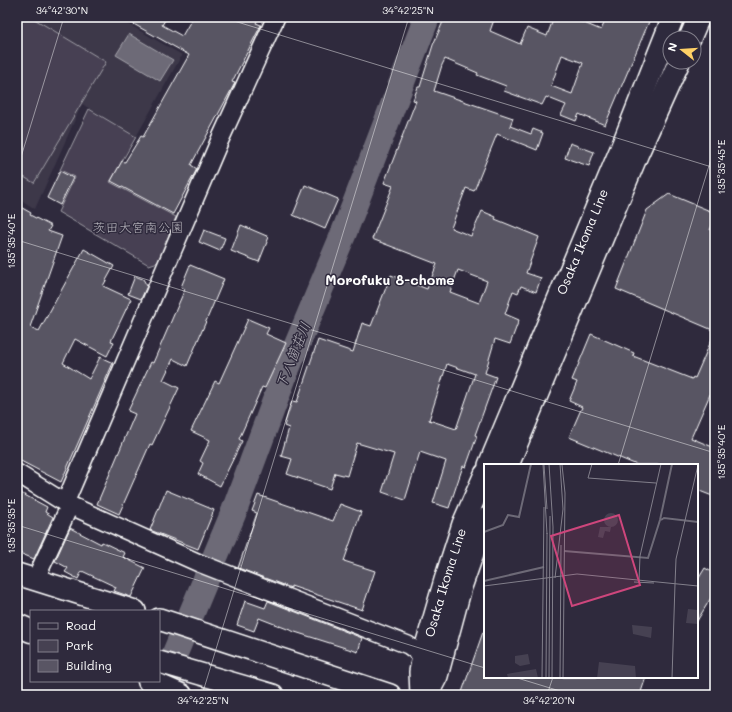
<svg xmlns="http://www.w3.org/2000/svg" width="732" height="712" viewBox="0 0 732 712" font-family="Mali,'Klee One',sans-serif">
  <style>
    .built { fill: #3c3749 }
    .green { fill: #464152; stroke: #a2a0a8 }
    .water { fill: #6d6a77; stroke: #a7a6ad }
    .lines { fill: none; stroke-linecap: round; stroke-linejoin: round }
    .river { stroke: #6d6a77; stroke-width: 26 }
    .building { fill: #595564; stroke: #fff; fill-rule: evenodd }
    .minor-casing { stroke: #fff; stroke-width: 20 }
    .major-casing { stroke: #fff; stroke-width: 24 }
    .highway-casing { stroke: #fff; stroke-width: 25 }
    .minor { stroke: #2f2a3d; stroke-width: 17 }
    .major { stroke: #2f2a3d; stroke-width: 21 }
    .highway { stroke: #2f2a3d; stroke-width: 22 }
    .ticks { fill: none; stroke: #fff; stroke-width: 1; stroke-opacity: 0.45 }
    .labels { text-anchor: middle; stroke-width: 3; stroke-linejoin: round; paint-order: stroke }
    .park-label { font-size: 13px; fill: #b5b3ba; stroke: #2f2a3d }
    .street-label { font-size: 13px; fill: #fff; stroke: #2f2a3d }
    .neighbourhood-label { font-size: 14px; font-weight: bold; fill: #fff; stroke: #2f2a3d }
    .water-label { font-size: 14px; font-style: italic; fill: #b6b4bb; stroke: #2f2a3d }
    .inset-river { fill: none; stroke: #6d6a77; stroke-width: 2 }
    .inset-road { fill: none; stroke: #827f8b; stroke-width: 1 }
    .view { fill: #ce467c; fill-opacity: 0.15; stroke: #ce467c; stroke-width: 2 }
    .inset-edge { fill: none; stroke: #fff; stroke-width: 2 }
    .neatline { fill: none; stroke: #fff; stroke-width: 1.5 }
    .ticks-label { font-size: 10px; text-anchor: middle; fill: #fff }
  </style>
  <rect width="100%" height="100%" fill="#2f2a3d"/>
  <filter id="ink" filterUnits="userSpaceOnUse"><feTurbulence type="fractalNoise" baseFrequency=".025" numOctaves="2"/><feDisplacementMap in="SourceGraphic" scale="8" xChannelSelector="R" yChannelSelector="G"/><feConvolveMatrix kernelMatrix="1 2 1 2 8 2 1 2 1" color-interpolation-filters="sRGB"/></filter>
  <g filter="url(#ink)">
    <path class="built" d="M17,17h99l66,38 -46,82 -54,-33 -47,105 -18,-12z"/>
    <g class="green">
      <path d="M17,17h14l75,45 -72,121 -17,-10z"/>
      <path d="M89,109l47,28 -26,45 66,35 -18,45 -9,3 -91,-53 17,-35 -15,-7z"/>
    </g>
    <path class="water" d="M129,34l44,26 -13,21 -44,-26z"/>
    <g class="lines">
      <path class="river" d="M172,695l1,-37 60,-144 53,-143 57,-136 84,-218"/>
    </g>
    <g class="building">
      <path d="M121,17h46l-5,8 20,11 11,-19h66l-3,6 5,2 -4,8 -25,49 3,1 -44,82 6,4 -24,45 -62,-33 11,-20 3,1 16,-26 2,1 46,-82z"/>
      <path d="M445,17h50l-5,14 30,13 7,-16 20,8 7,-19h16l31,13 6,-13h44l-46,108 -26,-11 -3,7 -15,-6 5,-10 -20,-8 -4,8 -38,-14 2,-5 -29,-11 1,-2 -33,-14 -3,6 -8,26 79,27 -3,8 21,8 2,-5 10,4 -6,17 -40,-16 -23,57 -8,-3 -15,40 20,8 11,-25 14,6 -1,2 44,18 -13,36 15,5 -5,14 -15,-6 -3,7 -5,-2 -8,23 14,6 -9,24 -15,-5 -10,34 11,4 -21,58 2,1 -11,31 -3,-1 -14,42 -16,-5 13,-42 -26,-9 -15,48 -23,-8 12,-38 -37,-11 -10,33 -12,-3 -5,16 -43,-15 5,-15 -11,-3 8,-28 -5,-2 8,-25 5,1 21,-62 35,12 9,-29 9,3 20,-51 36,14 10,-25 -65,-25 21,-53 -9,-3 32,-82 -3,-1 5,-13h2l13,-42zM562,55l21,8 -11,31 -21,-8zM458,270l29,11 -8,22 -29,-11zM447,364l28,10 -19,55 -27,-9z"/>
      <path d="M570,143l24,9 -5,14 -24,-8z"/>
      <path d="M60,171l13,7 -13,27 -13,-7z"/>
      <path d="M305,185l33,14 -13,30 -32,-14z"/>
      <path d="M669,194l46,19v5l-5,12 5,2v99l-99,-42 31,-79z"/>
      <path d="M17,205l14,8 -1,2 21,11 -3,5 14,5 -32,91 9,4 45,-82 30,17 -11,20 28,13 -20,42 3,1 -7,14 -32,-17 -12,24 26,16 11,-22 13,6 -52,119 -44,-23z"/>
      <path d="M241,225l28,12 -10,25 -28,-11z"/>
      <path d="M204,230l21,8 -5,13 -21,-9z"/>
      <path d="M190,265l34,14 -37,87 -14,-7 -10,21 16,8 -27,57 -2,-1 -31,70 -22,-10 38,-90 -7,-3 23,-49 2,1 32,-74 -4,-2z"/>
      <path d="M135,276l8,3 4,7 -6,13 -13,-5z"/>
      <path d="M248,319l21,9 -3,6 20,9 -21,45 -3,-1 -23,52 3,2 -22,45 -22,-12 5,-11 -3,-2 10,-21 -19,-9 24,-50 4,2z"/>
      <path d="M715,332v51l-24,55 24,10v49l-18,-7v-25h-60l-68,-28 13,-30 -13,-6 8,-19 -5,-2 19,-46 43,19 -1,3 59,23 1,-2 2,1z"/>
      <path d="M166,490l48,20 -16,39 -48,-19z"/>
      <path d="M17,491l30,16 -2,5 8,5 -19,42 -17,-7z"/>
      <path d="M258,495l75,26 7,-17 21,8 -17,49 31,10 -13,39 -71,-24v2l-53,-20 19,-55 -5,-2z"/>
      <path d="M70,528l31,16 1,-2 23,11 -2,4 22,11 -14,29 -17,-6 2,-4 -34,-16 -4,8 -13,-7 3,-4 -13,-7z"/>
      <path d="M705,568l10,6v17l-18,30v-40z"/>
      <path d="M245,601l20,7 3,-7 94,37 -4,14 -63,-20 -36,-14 -5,13 -17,-6z"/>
      <path d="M483,632h2v45h161l-6,18h-179z"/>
    </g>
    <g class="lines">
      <g class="minor-casing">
        <g id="minor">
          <path d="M17,473l48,30 134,60 209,82 15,11"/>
          <path d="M65,503l154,-361 57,-125"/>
          <path d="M35,580l35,-75"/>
        </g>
      </g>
      <g class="major-casing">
        <g id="major">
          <path d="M690,38l9,-21"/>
          <path id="s1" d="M489,465l133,-319 51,-129"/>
          <path d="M508,465l130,-312 41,-91"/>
          <path d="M17,574l118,37"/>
          <path d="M159,619l231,76"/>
          <path d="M159,662l114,33"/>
          <path id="s2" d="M421,695l-1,-23 3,-16 22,-76 18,-56 22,-50"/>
          <path d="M427,695l10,-19 24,-89 24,-68"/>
        </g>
      </g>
      <g class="highway-casing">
        <g id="highway">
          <path d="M17,625l14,6"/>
          <path d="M149,681l32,14"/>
        </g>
      </g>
      <use href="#minor" class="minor"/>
      <use href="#major" class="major"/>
      <use href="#highway" class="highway"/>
    </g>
  </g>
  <path class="ticks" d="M221,17l494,151M17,170l47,-153M17,240l698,213M618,465l97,-319M17,525l468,143M514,677l59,18M202,695l207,-678M547,695l6,-18"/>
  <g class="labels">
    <g class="park-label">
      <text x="138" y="232">茨田大宮南公園</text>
    </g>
    <g class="street-label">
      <text dy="5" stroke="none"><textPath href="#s1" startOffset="242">Osaka Ikoma Line</textPath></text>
      <text dy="5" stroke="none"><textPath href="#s2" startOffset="116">Osaka Ikoma Line</textPath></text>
    </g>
    <g class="neighbourhood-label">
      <text x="390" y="285">Morofuku 8-chome</text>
    </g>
    <g class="water-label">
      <text transform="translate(293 355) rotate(-68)" y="5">下八箇荘川</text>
    </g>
  </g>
  <g transform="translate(484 464)">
    <rect width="214" height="214" fill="#2f2a3d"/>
    <path d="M120 56a7 7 0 1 1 14 0a7 7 0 1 1-14 0ZM116,63h11l-1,5 -5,-1 -2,7 -5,-1zM204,145l10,1v14l-12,-1zM148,161l20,2 -1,11 -18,-4zM44,190l2,10 -10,2 -5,-3v-7zM115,198l36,4 1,12h-39zM52,205l2,9h-30l-1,-4z" fill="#464152"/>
    <path class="inset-river" d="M176,56l12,-56M177,56l3,-2 34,4M0,68l19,-7 5,-10 11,2 12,-53M80,87l84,7 12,-38M0,117l60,-14"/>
    <path class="inset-road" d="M59,0l4,70M65,0l4,63 -1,151M108,0l-4,14 68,5M60,1l3,44M78,1l3,28 -2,185M71,114l8,-69 -3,-45M155,117l1,-25 21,-92M150,118l20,1M191,120l1,-25 22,-94M0,122l93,-12 121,12M58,214l2,-171M62,214l1,-145M65,214l1,-162M76,214l1,-133M188,214l3,-94"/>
    <path class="view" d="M135,51l21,70 -68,21 -21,-70z"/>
    <rect width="214" height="214" class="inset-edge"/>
  </g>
  <rect width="732" height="712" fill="none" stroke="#2f2a3d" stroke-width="44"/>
  <rect x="30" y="610" width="130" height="72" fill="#2f2a3d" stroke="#827f8b"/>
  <rect x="38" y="623" width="20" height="6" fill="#2f2a3d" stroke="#827f8b"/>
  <text x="66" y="630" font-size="12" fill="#ffffff">Road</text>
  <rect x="38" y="640" width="20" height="12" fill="#464152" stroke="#827f8b"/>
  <text x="66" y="650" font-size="12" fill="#ffffff">Park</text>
  <rect x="38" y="660" width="20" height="12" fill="#595564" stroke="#827f8b"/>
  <text x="66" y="670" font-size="12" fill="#ffffff">Building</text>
  <g transform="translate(682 50) rotate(287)"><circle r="19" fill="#2f2a3d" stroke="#827f8b"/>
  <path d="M0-3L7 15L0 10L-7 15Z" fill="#ffd166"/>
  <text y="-6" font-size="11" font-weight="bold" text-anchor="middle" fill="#ffffff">N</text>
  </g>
  <rect x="22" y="22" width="688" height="668" class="neatline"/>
  <g class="ticks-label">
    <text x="62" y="14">34°42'30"N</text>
    <text x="408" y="14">34°42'25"N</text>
    <text transform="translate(721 167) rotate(-90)" y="4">135°35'45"E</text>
    <text transform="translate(11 241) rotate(-90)" y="4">135°35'40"E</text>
    <text transform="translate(721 452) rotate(-90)" y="4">135°35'40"E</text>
    <text transform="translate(11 526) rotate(-90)" y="4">135°35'35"E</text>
    <text x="203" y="704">34°42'25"N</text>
    <text x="549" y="704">34°42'20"N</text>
  </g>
</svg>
